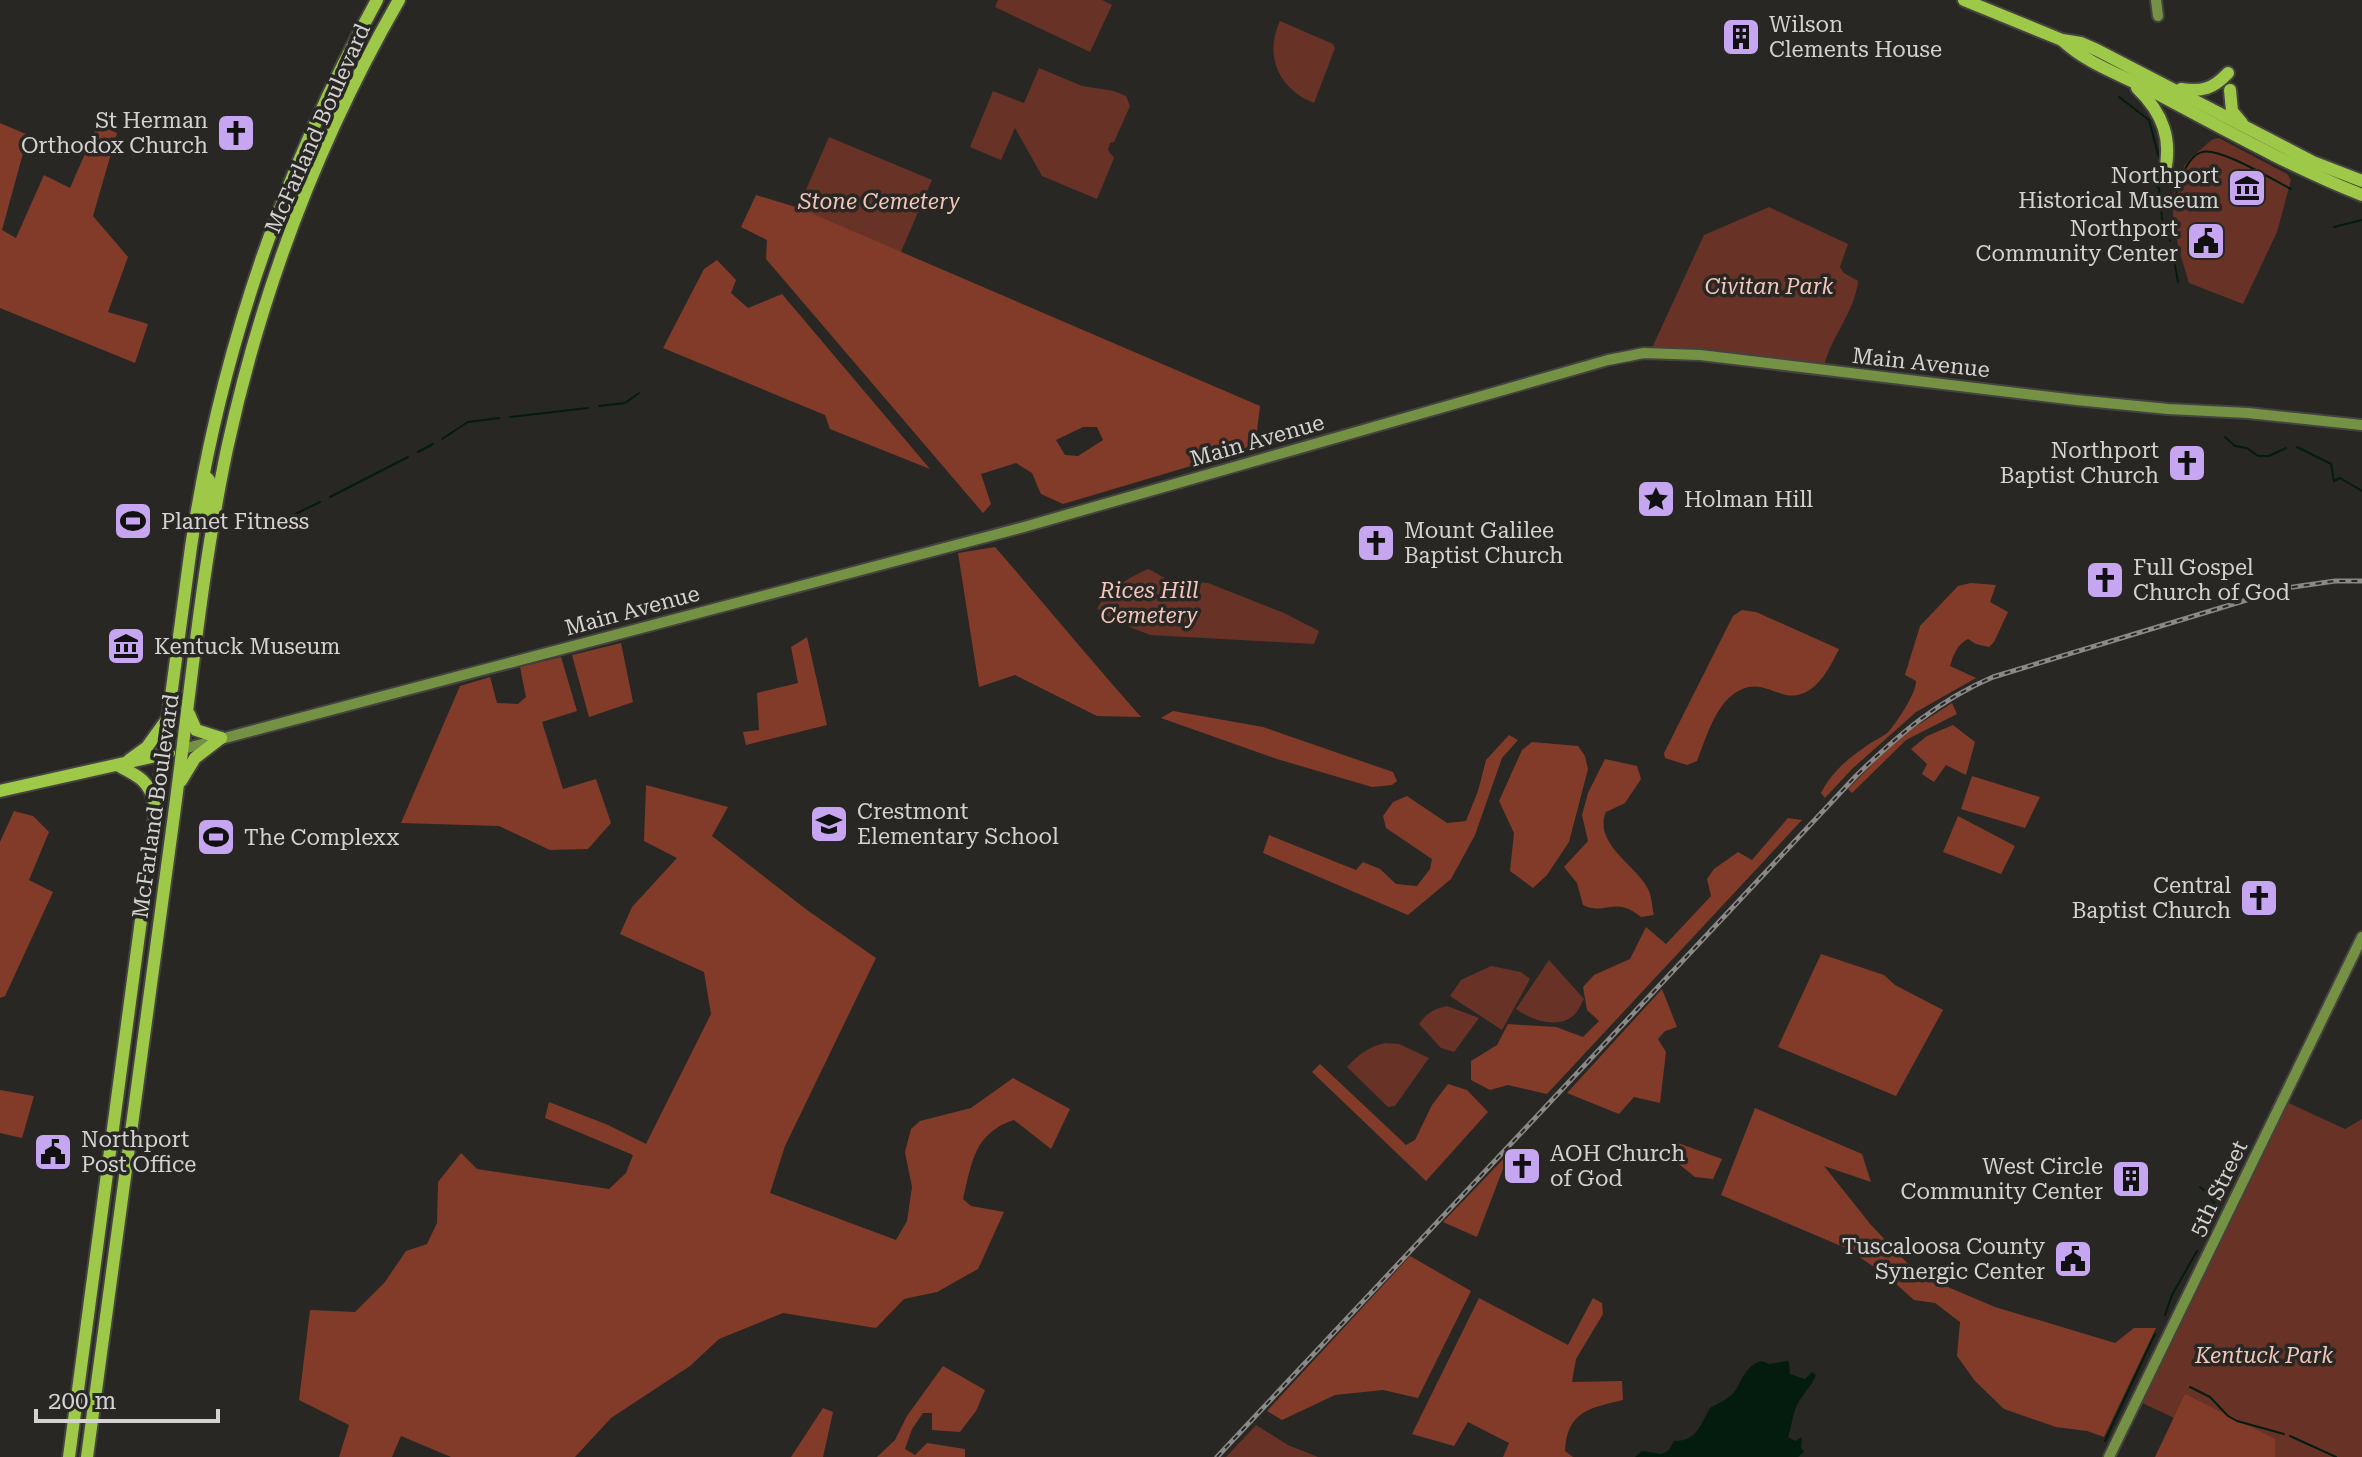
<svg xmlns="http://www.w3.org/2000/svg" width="2362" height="1457" viewBox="0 0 2362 1457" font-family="'Roboto Serif',serif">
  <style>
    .green { fill: #683326 }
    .forest { fill: #823b29; fill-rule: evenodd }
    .water { fill: #041c0e }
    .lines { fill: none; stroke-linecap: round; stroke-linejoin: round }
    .stream { stroke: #041c0e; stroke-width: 2 }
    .secondary-casing { stroke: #444340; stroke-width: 14 }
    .highway-casing { stroke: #444340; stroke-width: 16 }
    .secondary { stroke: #759143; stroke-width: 10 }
    .highway { stroke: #9ec948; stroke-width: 12 }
    .rail-casing { stroke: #8a8987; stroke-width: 5 }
    .rail { stroke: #282724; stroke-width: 2; stroke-dasharray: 6; stroke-linecap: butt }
    .labels { text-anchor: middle; stroke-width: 7; stroke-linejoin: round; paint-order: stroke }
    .poi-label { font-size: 22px; fill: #d4d3d1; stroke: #282724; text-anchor: start }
    .street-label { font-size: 22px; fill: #d4d3d1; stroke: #282724 }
    .park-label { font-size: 22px; font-style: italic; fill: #f2c6ba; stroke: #282724 }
  </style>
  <rect width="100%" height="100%" fill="#282724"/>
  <g class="green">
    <path d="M998,0h104l10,5 -22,47 -95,-45z"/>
    <path d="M1280,21l53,23 2,4 -21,55c-36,-14 -50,-48 -34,-82z"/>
    <path d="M1039,68l43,18 32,5 12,5 4,10 -16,36 -4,1 -2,7 6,8 -17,41 -55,-23 -27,-48 -14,32 -31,-13 23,-56 31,12z"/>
    <path d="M829,137l103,43 -32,74 -102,-46z"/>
    <path d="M2219,138l68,36 4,6 -14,52 -34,72 -54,-21c-13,-43 -33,-100 10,-132 8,-6 10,-12 20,-13z"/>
    <path d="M1769,207l79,37 -8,23 4,6 14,8c-3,31 -27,55 -34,86l-144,-19h-28l52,-113z"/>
    <path d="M1148,569c15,6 26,18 40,22l6,-9 14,1 76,30 35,18 -5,13 -164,-9 -33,-13 -20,-13c10,-20 32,-31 51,-40z"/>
    <path d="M1549,960l35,39c-3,5 -6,13 -11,17 -16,13 -42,4 -57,-7z"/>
    <path d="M1491,966l30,6 9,7 -28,51 -52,-34 11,-16z"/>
    <path d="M1447,1006l32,12 -25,34 -13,-4 -22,-24c8,-11 14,-15 28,-18z"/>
    <path d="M1385,1043l14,1 30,14 -34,48 -7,1 -41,-40c12,-13 21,-20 38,-24z"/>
    <path d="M2282,1100l63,29 17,-10v338h-105l-121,-57z"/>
    <path d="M1256,1425l32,20 30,12h-92z"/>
  </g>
  <g class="forest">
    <path d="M0,123l28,12 -26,95 14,8 28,-63 26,13 28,-64 19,9 -24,83 35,41 -20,55 40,12 -13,39 -135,-55z"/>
    <path d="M756,195l43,13 461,198 -5,41 -192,57 -22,-10 -9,-21 -16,-10 -35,11 10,30 -8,9 -217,-254 1,-19 -26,-13zM1083,427h14l6,13 -25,16 -13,-1 -9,-15z"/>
    <path d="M717,260l19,20 -5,13 17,15 34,-14 148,175 -100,-40 -5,-14 -162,-67 41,-79z"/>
    <path d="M995,547c49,56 96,114 146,170l-44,-1 -82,-41 -36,12 -21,-134z"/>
    <path d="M1971,583l25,2 -6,17 18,10 -14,30 -5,5 -13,-3 -8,-5c-11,5 -15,17 -18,27l26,12 -60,34 -64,57 -27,29 -4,-5c11,-22 28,-35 48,-49 6,-4 16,-8 21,-14 8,-10 26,-36 26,-49l-11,-6 15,-49 38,-40z"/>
    <path d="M1742,610l14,2 83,37c-10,20 -25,51 -53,46 -10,-2 -24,-11 -37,-8 -31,6 -42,49 -52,74l-10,4 -22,-7 -1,-5 69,-137z"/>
    <path d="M807,637l20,88 -81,20 -3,-13 16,-2 -2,-37 41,-10 -7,-36z"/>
    <path d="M621,643l12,59 -44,15 -17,-62z"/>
    <path d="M561,657l16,54 -35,11 21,67 33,-10 15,44 -23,26 -38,1 -51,-24 -98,-3 59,-137 30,-9 7,26 21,1 8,-7 -6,-30z"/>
    <path d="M1952,703l5,11 -51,26 -54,53 -4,-4 50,-51z"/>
    <path d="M1173,711l90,16 130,45 4,9 -5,4 -20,2 -95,-28 -116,-41z"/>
    <path d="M1953,725l22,17 -9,33 -20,-10 -12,17 -12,-8 5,-10 -16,-15 16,-13z"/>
    <path d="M1509,735l9,5 -16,18 -27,77 -24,44 -43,36 -145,-62 6,-18 87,35 7,-8 17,7 16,15 21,2 13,-17 2,-10 -46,-31 -3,-12 10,-14 14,-6 40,27 19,-2 12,-30 8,-31z"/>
    <path d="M1532,742l46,4 7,10 3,13 -19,73 -22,33 -14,13 -23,-17 4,-38 -15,-32 23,-51z"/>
    <path d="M1605,759l32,7 4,13 -16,24 -19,9c-14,32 33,55 43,79 3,7 3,17 5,24l-13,2c-27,-22 -35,-1 -58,-12l-6,-22 -13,-16 24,-26 -6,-26 6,-22z"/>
    <path d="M1972,776l68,21 -15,31 -64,-19z"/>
    <path d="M646,785l82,22 -16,29 95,74 69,48 -91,188 -15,47 126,47 11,-19 5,-34 -7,-35 6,-23 9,-8 51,-13 42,-30 57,31 -19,40 -37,-29c-40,13 -42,42 -51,79l8,7 33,6 -26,57 -41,23 -33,7 -28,29 -93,-15 -64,26 -29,27 -79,52 -36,39h-124l-50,-21 -9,21h-53l10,-32 -50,-25 11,-90 45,2 30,-30 21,-31 21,-7 10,-21 1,-41 23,-29 16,16 132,20 17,-16 7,-18 -88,-37 4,-16 59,23 38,19 65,-130 -7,-42 -84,-38 12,-27 45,-49 -33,-17z"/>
    <path d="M14,811l19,5 16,16 -20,48 24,12 -48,104 -5,2v-156z"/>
    <path d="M1958,816l57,30 -14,28 -58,-22z"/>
    <path d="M1788,818l14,2 -255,274 -39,-9 -18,5 -19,-10v-19l26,-16 11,-21 48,3 27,10 16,-16 -12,-11 -4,-23 11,-12 36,-16 16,-32 20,17 45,-48 -4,-17 7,-10 24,-17 14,8z"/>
    <path d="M1821,954l63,21 11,10 48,25 -47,86 -118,-49z"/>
    <path d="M1662,989l15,38 -12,4 -7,8 8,13 -6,51 -26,-6 -15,17 -52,-21z"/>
    <path d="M1320,1064l86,81 9,-5 17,-35 16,-21 19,6 21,22 -62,69 -114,-109z"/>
    <path d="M0,1090l34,6 -12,42 -22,-5z"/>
    <path d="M1755,1108l107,46 9,28 -47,-16 47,59 41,43 31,17 52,22 120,36 19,-15h22l-52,109 -17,-6 -31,-4 -52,-18 -29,-28 -18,-25 3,-34 -25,-19 -21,-3 -27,-24 -39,-27 -127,-54z"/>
    <path d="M1678,1143l44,16 -9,20 -18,-2 -20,-16z"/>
    <path d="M1509,1153l-32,84 -34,-15z"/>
    <path d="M1410,1256l61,35 -53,107 -35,-8 -48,5 -53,25 -15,-9z"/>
    <path d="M1479,1298l89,47 25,-47 9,5 1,11 -27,45 -4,23 50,-1 1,19c-33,8 -56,11 -58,51l8,6h-70l6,-14 -41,-21 -14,24 -42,-12z"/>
    <path d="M943,1366l42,24 -9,21 -16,21 -28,-2v-17h-9l-11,16 -7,20 10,6 12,-12 38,6v8h-88l18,-17 12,-24z"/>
    <path d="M2185,1394l90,45v18h-120z"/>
    <path d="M823,1408l10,4 -10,45h-32z"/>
  </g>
  <path class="water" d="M1762,1361l7,3 18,-3 2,1 1,12 15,5 7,-7 4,3c-5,13 -17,22 -21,35 -3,9 -4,18 -7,27l7,4 7,-4 -1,10 3,5 -6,5h-163l7,-6 20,3 7,-4 5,-9c25,0 26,-18 37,-34 9,-4 20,-9 26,-19 6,-11 10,-23 25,-27z"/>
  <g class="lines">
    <g class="stream">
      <path d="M2119,97l30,23 10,38"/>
      <path d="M2155,185l4,3 3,31 8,22"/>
      <path d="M2176,194c3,-13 12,-39 26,-42 18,-5 71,28 89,37"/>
      <path d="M2334,227l28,-7"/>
      <path d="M2173,254l5,28"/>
      <path d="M599,406l26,-3 14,-10"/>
      <path d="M510,417l78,-9"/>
      <path d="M2225,437l10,9 12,2 11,8h11l17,-8"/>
      <path d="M442,439l26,-17 31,-4"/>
      <path d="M2297,447l34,17 3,17 6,-3 22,13"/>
      <path d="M418,452l15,-8"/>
      <path d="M330,497l78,-40"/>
      <path d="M281,521l39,-19"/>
      <path d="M2200,1187l10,8 5,10 -9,29"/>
      <path d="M2165,1315l7,-20 25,-44"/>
      <path d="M2190,1387l20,10 18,19 9,5 47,13"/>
      <path d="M2290,1436l46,21"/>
      <path d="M2105,1441l50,-107"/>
    </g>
    <g class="secondary-casing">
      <g id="secondary">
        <path d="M2156,0l2,16"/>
        <path d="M183,749l841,-222 584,-167 36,-7 56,2 376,45 92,9 80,4 114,12"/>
        <path d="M2109,1457l253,-520"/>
      </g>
    </g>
    <g class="highway-casing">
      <g id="highway">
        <path d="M1964,0l98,40 19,3 16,7 216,112 49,19"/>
        <path d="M2062,40c25,24 60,35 90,51 70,37 137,75 210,104"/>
        <path d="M2137,88c26,25 36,52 27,87"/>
        <path d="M2181,89c21,3 32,0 47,-16"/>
        <path d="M2230,90l2,21 10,12"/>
        <path d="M204,475l5,5 -2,37"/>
        <path d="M189,714l7,16 25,8"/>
        <path d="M129,760l18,-13 18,-25"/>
        <path d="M119,766c19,10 29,14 35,35"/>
        <path d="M181,781l14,-23 26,-20"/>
        <path d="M0,791l169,-38"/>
        <path d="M69,1457l122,-910c29,-192 92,-377 186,-547"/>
        <path d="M87,1457c28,-207 55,-414 84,-620 18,-129 29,-260 56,-388 34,-157 92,-310 172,-449"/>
      </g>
    </g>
    <use href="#secondary" class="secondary"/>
    <use href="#highway" class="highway"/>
    <g class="rail-casing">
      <path id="rail" d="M1217,1457l639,-681c42,-41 83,-76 137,-99l293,-89 49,-7h27"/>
    </g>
    <use href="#rail" class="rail"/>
  </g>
  <defs>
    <g id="building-square" transform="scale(2)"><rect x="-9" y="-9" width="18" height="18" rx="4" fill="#c6a6f0" stroke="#282724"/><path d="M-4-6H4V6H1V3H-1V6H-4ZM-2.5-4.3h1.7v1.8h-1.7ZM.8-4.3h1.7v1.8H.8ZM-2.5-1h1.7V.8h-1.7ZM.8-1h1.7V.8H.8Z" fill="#111"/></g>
    <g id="church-square" transform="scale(2)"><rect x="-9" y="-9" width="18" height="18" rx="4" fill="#c6a6f0" stroke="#282724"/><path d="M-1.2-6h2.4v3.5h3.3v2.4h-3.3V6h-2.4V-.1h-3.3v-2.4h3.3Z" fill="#111"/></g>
    <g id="museum-square" transform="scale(2)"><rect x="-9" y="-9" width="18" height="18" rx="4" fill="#c6a6f0" stroke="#282724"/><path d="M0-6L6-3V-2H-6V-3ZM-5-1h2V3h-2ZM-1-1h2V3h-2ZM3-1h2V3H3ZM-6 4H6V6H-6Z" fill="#111"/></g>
    <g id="civic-square" transform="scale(2)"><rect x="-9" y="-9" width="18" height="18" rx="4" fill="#c6a6f0" stroke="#282724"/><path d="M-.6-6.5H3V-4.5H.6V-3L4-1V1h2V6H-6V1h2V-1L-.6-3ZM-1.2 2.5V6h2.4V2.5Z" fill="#111"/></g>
    <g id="sight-square" transform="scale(2)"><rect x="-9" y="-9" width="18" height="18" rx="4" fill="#c6a6f0" stroke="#282724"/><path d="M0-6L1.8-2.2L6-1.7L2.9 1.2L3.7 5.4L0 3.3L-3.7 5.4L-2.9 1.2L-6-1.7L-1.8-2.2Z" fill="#111"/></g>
    <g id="stadium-square" transform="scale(2)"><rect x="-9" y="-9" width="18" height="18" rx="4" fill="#c6a6f0" stroke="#282724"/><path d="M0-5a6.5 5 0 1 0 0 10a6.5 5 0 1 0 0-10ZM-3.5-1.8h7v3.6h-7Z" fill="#111"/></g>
    <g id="school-square" transform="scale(2)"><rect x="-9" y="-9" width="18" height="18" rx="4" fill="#c6a6f0" stroke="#282724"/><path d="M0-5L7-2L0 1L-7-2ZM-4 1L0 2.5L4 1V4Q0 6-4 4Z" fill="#111"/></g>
  </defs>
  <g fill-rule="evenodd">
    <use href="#building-square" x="1741" y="37"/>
    <use href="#church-square" x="236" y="133"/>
    <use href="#museum-square" x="2247" y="188"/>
    <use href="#civic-square" x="2206" y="241"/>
    <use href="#church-square" x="2187" y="463"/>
    <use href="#sight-square" x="1656" y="499"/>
    <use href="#stadium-square" x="133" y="521"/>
    <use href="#church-square" x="1376" y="543"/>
    <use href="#church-square" x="2105" y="580"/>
    <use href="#museum-square" x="126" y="646"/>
    <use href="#school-square" x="829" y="824"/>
    <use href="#stadium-square" x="216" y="837"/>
    <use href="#church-square" x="2259" y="898"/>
    <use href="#civic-square" x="53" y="1152"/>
    <use href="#church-square" x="1522" y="1166"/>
    <use href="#building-square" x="2131" y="1179"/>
    <use href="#civic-square" x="2073" y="1259"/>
  </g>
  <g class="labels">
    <g class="poi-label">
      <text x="1769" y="32">Wilson<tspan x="1769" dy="25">Clements House</tspan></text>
      <text x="208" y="128" text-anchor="end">St Herman<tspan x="208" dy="25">Orthodox Church</tspan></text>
      <text x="2219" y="183" text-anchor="end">Northport<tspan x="2219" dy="25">Historical Museum</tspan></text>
      <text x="2178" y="236" text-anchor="end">Northport<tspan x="2178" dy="25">Community Center</tspan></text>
      <text x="2159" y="458" text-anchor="end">Northport<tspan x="2159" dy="25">Baptist Church</tspan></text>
      <text x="1684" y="507">Holman Hill</text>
      <text x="161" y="529">Planet Fitness</text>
      <text x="1404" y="538">Mount Galilee<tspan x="1404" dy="25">Baptist Church</tspan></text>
      <text x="2133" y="575">Full Gospel<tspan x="2133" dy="25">Church of God</tspan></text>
      <text x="154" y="654">Kentuck Museum</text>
      <text x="857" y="819">Crestmont<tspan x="857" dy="25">Elementary School</tspan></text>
      <text x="244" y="845">The Complexx</text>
      <text x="2231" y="893" text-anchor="end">Central<tspan x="2231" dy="25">Baptist Church</tspan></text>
      <text x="81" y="1147">Northport<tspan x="81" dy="25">Post Office</tspan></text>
      <text x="1550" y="1161">AOH Church<tspan x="1550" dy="25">of God</tspan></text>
      <text x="2103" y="1174" text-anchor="end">West Circle<tspan x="2103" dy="25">Community Center</tspan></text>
      <text x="2045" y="1254" text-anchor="end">Tuscaloosa County<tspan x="2045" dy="25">Synergic Center</tspan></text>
    </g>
    <g class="street-label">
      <text transform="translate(317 128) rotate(-66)" y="8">McFarland Boulevard</text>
      <text transform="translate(1921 362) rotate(6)" y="8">Main Avenue</text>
      <text transform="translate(1257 440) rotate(-16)" y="8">Main Avenue</text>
      <text transform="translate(632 610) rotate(-15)" y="8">Main Avenue</text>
      <text transform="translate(155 806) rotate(-82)" y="8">McFarland Boulevard</text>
      <text transform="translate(2218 1188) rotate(-64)" y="8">5th Street</text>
    </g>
    <g class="park-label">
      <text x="879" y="209">Stone Cemetery</text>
      <text x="1769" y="294">Civitan Park</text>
      <text x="1149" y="598">Rices Hill<tspan x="1149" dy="25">Cemetery</tspan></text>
      <text x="2264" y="1363">Kentuck Park</text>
    </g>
  </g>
  <path d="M36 1409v12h182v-12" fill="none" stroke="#d4d3d1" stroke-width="4"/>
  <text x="48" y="1409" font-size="24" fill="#d4d3d1" stroke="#282724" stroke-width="6" paint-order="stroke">200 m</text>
</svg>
